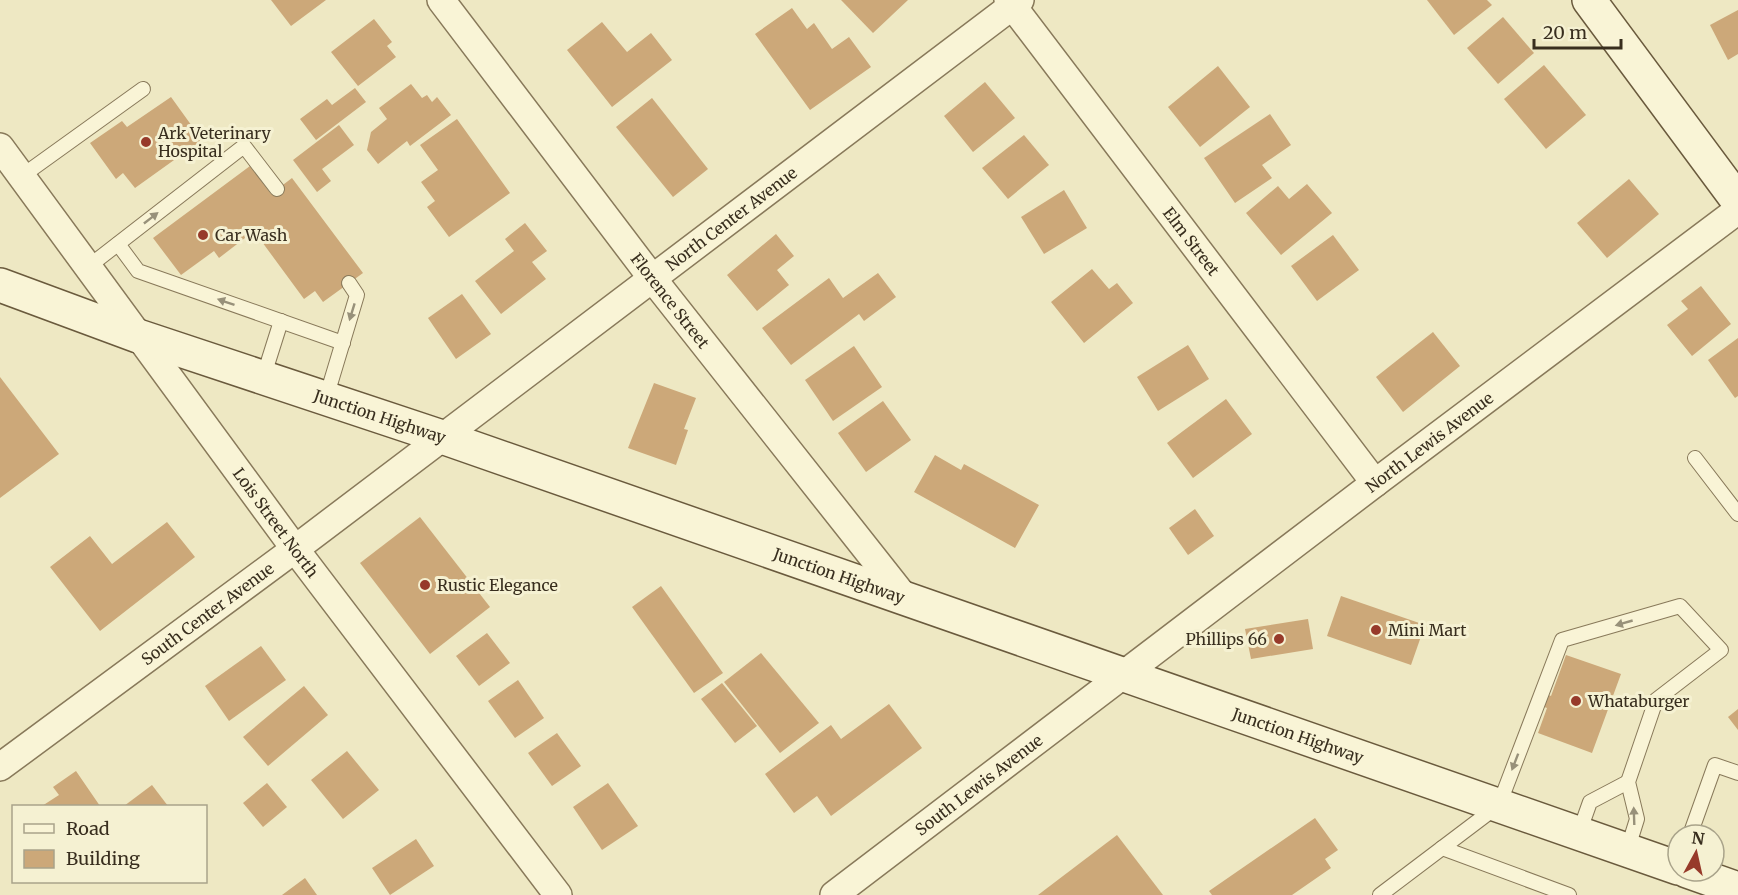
<svg xmlns="http://www.w3.org/2000/svg" width="1738" height="895" viewBox="0 0 1738 895" font-family="Merriweather,serif">
  <style>
    .building { fill: #cca879 }
    .lines { fill: none; stroke-linecap: round; stroke-linejoin: round }
    .lane-casing { stroke: #88795a; stroke-width: 16 }
    .street-casing { stroke: #88795a; stroke-width: 30 }
    .secondary-casing { stroke: #6a5a3d; stroke-width: 36 }
    .lane { stroke: #f9f4d6; stroke-width: 14 }
    .street { stroke: #f9f4d6; stroke-width: 27 }
    .secondary { stroke: #f9f4d6; stroke-width: 33 }
    .oneway { fill: #98917a }
    .poi-dot { fill: #973a2a; stroke: #f5f1d2; stroke-width: 2 }
    .labels { text-anchor: middle; stroke-width: 6; stroke-linejoin: round; paint-order: stroke }
    .poi-label { font-size: 16px; fill: #382e1e; stroke: #f5f1d2; text-anchor: start }
    .street-label { font-size: 16px; fill: #382e1e; stroke: #f5f1d2 }
  </style>
  <rect width="100%" height="100%" fill="#eee8c3"/>
  <g class="building">
    <path d="M271,0h55l-35,26z"/>
    <path d="M841,0h67l-35,33z"/>
    <path d="M1427,0h60l5,5 -38,30z"/>
    <path d="M792,8l15,21 7,-6 18,26 17,-12 22,30 -61,43 -55,-76z"/>
    <path d="M1738,10v44l-10,6 -18,-35z"/>
    <path d="M1503,17l31,36 -36,31 -31,-36z"/>
    <path d="M374,19l18,23 -5,4 9,11 -38,29 -27,-34z"/>
    <path d="M602,22l25,30 24,-19 21,27 -60,47 -45,-57z"/>
    <path d="M1544,65l42,50 -40,34 -42,-50z"/>
    <path d="M1218,66l32,41 -50,40 -32,-40z"/>
    <path d="M985,82l30,36 -42,34 -29,-36z"/>
    <path d="M411,84l11,14 5,-3 5,7 5,-5 14,18 -41,31 -3,-5 -29,23 -11,-14 4,-18 16,-13 -8,-11z"/>
    <path d="M355,88l11,14 -50,38 -16,-21 27,-20 5,6z"/>
    <path d="M171,97l31,43 -67,48 -12,-15 -7,6 -26,-36 32,-22 5,6z"/>
    <path d="M652,98l56,71 -35,28 -57,-70z"/>
    <path d="M1270,114l21,31 -29,20 10,13 -37,25 -31,-45z"/>
    <path d="M457,119l53,74 -61,44 -22,-30 8,-6 -14,-19 17,-12 -18,-25z"/>
    <path d="M339,125l15,20 -32,24 9,12 -14,11 -24,-32z"/>
    <path d="M1024,135l25,30 -41,34 -26,-31z"/>
    <path d="M250,166l21,28 21,-16 71,95 -40,29 -8,-11 -11,8 -50,-68 -35,27 -5,-7 -33,24 -28,-37z"/>
    <path d="M1629,179l30,35 -52,44 -30,-35z"/>
    <path d="M1307,184l25,29 -51,42 -35,-42 32,-27 11,13z"/>
    <path d="M1064,190l23,38 -43,26 -23,-37z"/>
    <path d="M525,223l22,28 -15,11 14,17 -45,35 -26,-33 39,-30 -9,-12z"/>
    <path d="M776,234l18,22 -17,14 12,15 -32,26 -30,-36z"/>
    <path d="M1333,235l26,35 -42,31 -26,-35z"/>
    <path d="M1092,269l17,20 8,-6 16,20 -49,40 -33,-41z"/>
    <path d="M878,273l18,24 -32,24 -5,-7 -68,51 -29,-37 67,-50 14,20z"/>
    <path d="M1701,286l30,38 -39,32 -25,-31 21,-16 -7,-8z"/>
    <path d="M462,294l29,40 -35,25 -28,-41z"/>
    <path d="M1433,332l27,34 -57,46 -27,-35z"/>
    <path d="M1738,338v58l-3,2 -27,-38z"/>
    <path d="M1188,345l21,34 -51,32 -21,-34z"/>
    <path d="M854,346l28,41 -49,34 -28,-41z"/>
    <path d="M0,377l59,77 -59,44z"/>
    <path d="M654,383l42,15 -12,31 4,1 -12,35 -48,-17z"/>
    <path d="M1226,399l26,35 -59,44 -26,-35z"/>
    <path d="M883,401l28,39 -45,32 -28,-39z"/>
    <path d="M935,455l26,15 3,-6 75,41 -24,43 -101,-56z"/>
    <path d="M1195,509l19,27 -26,19 -19,-27z"/>
    <path d="M420,517l70,90 -60,47 -70,-91z"/>
    <path d="M167,522l28,35 -95,74 -50,-64 40,-31 22,28z"/>
    <path d="M661,586l62,87 -29,20 -62,-86z"/>
    <path d="M1341,596l84,29 -14,40 -84,-29z"/>
    <path d="M1308,619l5,30 -62,10 -6,-30z"/>
    <path d="M487,633l23,30 -31,23 -23,-30z"/>
    <path d="M261,646l25,34 -57,41 -24,-35z"/>
    <path d="M761,653l58,70 -39,30 -56,-71z"/>
    <path d="M1566,655l55,19 -29,79 -54,-20 9,-25 -8,-3 5,-12 7,3z"/>
    <path d="M518,680l26,38 -29,20 -27,-37z"/>
    <path d="M722,683l35,43 -22,17 -34,-44z"/>
    <path d="M304,686l24,29 -60,51 -25,-29z"/>
    <path d="M889,704l33,44 -91,68 -14,-20 -23,17 -29,-39 66,-49 10,14z"/>
    <path d="M1738,709v21l-10,-13z"/>
    <path d="M557,733l24,33 -29,20 -24,-33z"/>
    <path d="M347,751l32,39 -36,29 -32,-39z"/>
    <path d="M76,771l24,35h-58l17,-11 -6,-8z"/>
    <path d="M267,783l20,24 -24,20 -20,-24z"/>
    <path d="M608,783l30,43 -36,24 -29,-43z"/>
    <path d="M152,785l16,21h-44z"/>
    <path d="M1315,818l23,32 -13,9 6,9 -39,27h-80l-3,-4z"/>
    <path d="M1117,835l46,60h-125z"/>
    <path d="M416,839l18,27 -44,29 -18,-27z"/>
    <path d="M305,878l12,17h-35z"/>
  </g>
  <g class="lines">
    <g class="lane-casing">
      <g id="lane">
        <path d="M22,176l121,-87"/>
        <path d="M118,244l20,27 205,72"/>
        <path d="M88,267l156,-121 33,43"/>
        <path d="M263,378l18,-57"/>
        <path d="M326,398l31,-103 -8,-12"/>
        <path d="M1695,458l43,56"/>
        <path d="M1579,833l11,-31 38,-20"/>
        <path d="M1690,835l25,-70 23,8"/>
        <path d="M1442,848l127,47"/>
        <path d="M1380,895l119,-90 63,-165 118,-34 41,44 -65,50 -28,82 9,37 -10,32"/>
      </g>
    </g>
    <g class="street-casing">
      <g id="street">
        <path id="s1" d="M441,0l211,278 253,320"/>
        <path id="s2" d="M1008,0l367,483"/>
        <path id="s3" d="M0,147l295,402 263,346"/>
        <path id="s4" d="M0,767l295,-218 725,-549"/>
        <path id="s5" d="M834,895l541,-412 363,-273"/>
      </g>
    </g>
    <g class="secondary-casing">
      <g id="secondary">
        <path d="M1589,0l149,201"/>
        <path id="s6" d="M0,285l138,51 304,101 1236,431"/>
        <path d="M1687,871l51,18"/>
      </g>
    </g>
    <use href="#lane" class="lane"/>
    <use href="#street" class="street"/>
    <use href="#secondary" class="secondary"/>
  </g>
  <defs><path id="oneway-solid" d="M-6-.8H1V-3.2L6.5 0L1 3.2V.8H-6Z" transform="scale(1.5)"/></defs>
  <g class="oneway">
    <use href="#oneway-solid" transform="translate(151 218) rotate(-38)"/>
    <use href="#oneway-solid" transform="translate(226 302) rotate(-161)"/>
    <use href="#oneway-solid" transform="translate(352 312) rotate(107)"/>
    <use href="#oneway-solid" transform="translate(1624 623) rotate(164)"/>
    <use href="#oneway-solid" transform="translate(1515 762) rotate(111)"/>
    <use href="#oneway-solid" transform="translate(1634 816) rotate(-92)"/>
  </g>
  <g class="poi-dot">
    <circle cx="146" cy="142" r="6"/>
    <circle cx="203" cy="235" r="6"/>
    <circle cx="425" cy="585" r="6"/>
    <circle cx="1376" cy="630" r="6"/>
    <circle cx="1279" cy="639" r="6"/>
    <circle cx="1576" cy="701" r="6"/>
  </g>
  <g class="labels">
    <g class="poi-label">
      <text x="158" y="139">Ark Veterinary<tspan x="158" dy="18">Hospital</tspan></text>
      <text x="215" y="241">Car Wash</text>
      <text x="437" y="591">Rustic Elegance</text>
      <text x="1388" y="636">Mini Mart</text>
      <text x="1267" y="645" text-anchor="end">Phillips 66</text>
      <text x="1588" y="707">Whataburger</text>
    </g>
    <g class="street-label">
      <text dy="6" stroke="none"><textPath href="#s4" startOffset="914">North Center Avenue</textPath></text>
      <text dy="6" stroke="none"><textPath href="#s2" startOffset="303">Elm Street</textPath></text>
      <text dy="6" stroke="none"><textPath href="#s1" startOffset="378">Florence Street</textPath></text>
      <text dy="6" stroke="none"><textPath href="#s6" startOffset="402">Junction Highway</textPath></text>
      <text dy="6" stroke="none"><textPath href="#s5" startOffset="748">North Lewis Avenue</textPath></text>
      <text dy="6" stroke="none"><textPath href="#s3" startOffset="466">Lois Street North</textPath></text>
      <text dy="6" stroke="none"><textPath href="#s6" startOffset="888">Junction Highway</textPath></text>
      <text dy="6" stroke="none"><textPath href="#s4" startOffset="258">South Center Avenue</textPath></text>
      <text dy="6" stroke="none"><textPath href="#s6" startOffset="1374">Junction Highway</textPath></text>
      <text dy="6" stroke="none"><textPath href="#s5" startOffset="182">South Lewis Avenue</textPath></text>
    </g>
  </g>
  <rect x="12" y="805" width="195" height="78" fill="#f5f1d2" stroke="#a9a38a" stroke-width="1.5"/>
  <rect x="24" y="824" width="30" height="9" fill="#f9f4d6" stroke="#a9a38a" stroke-width="1.5"/>
  <text x="66" y="835" font-size="18" fill="#382e1e">Road</text>
  <rect x="24" y="850" width="30" height="18" fill="#cca879" stroke="#a9a38a" stroke-width="1.5"/>
  <text x="66" y="865" font-size="18" fill="#382e1e">Building</text>
  <g transform="translate(1696 853) rotate(8)"><circle r="28" fill="#f5f1d2" stroke="#a9a38a" stroke-width="1.5"/>
  <path d="M0-4.5L10 22L0 15L-10 22Z" fill="#973a2a"/>
  <text y="-9" font-size="16" font-weight="bold" text-anchor="middle" fill="#382e1e">N</text>
  </g>
  <path d="M1534 39v9h87v-9" fill="none" stroke="#382e1e" stroke-width="3"/>
  <text x="1543" y="39" font-size="18" fill="#382e1e" stroke="#f5f1d2" stroke-width="4.5" paint-order="stroke">20 m</text>
</svg>
